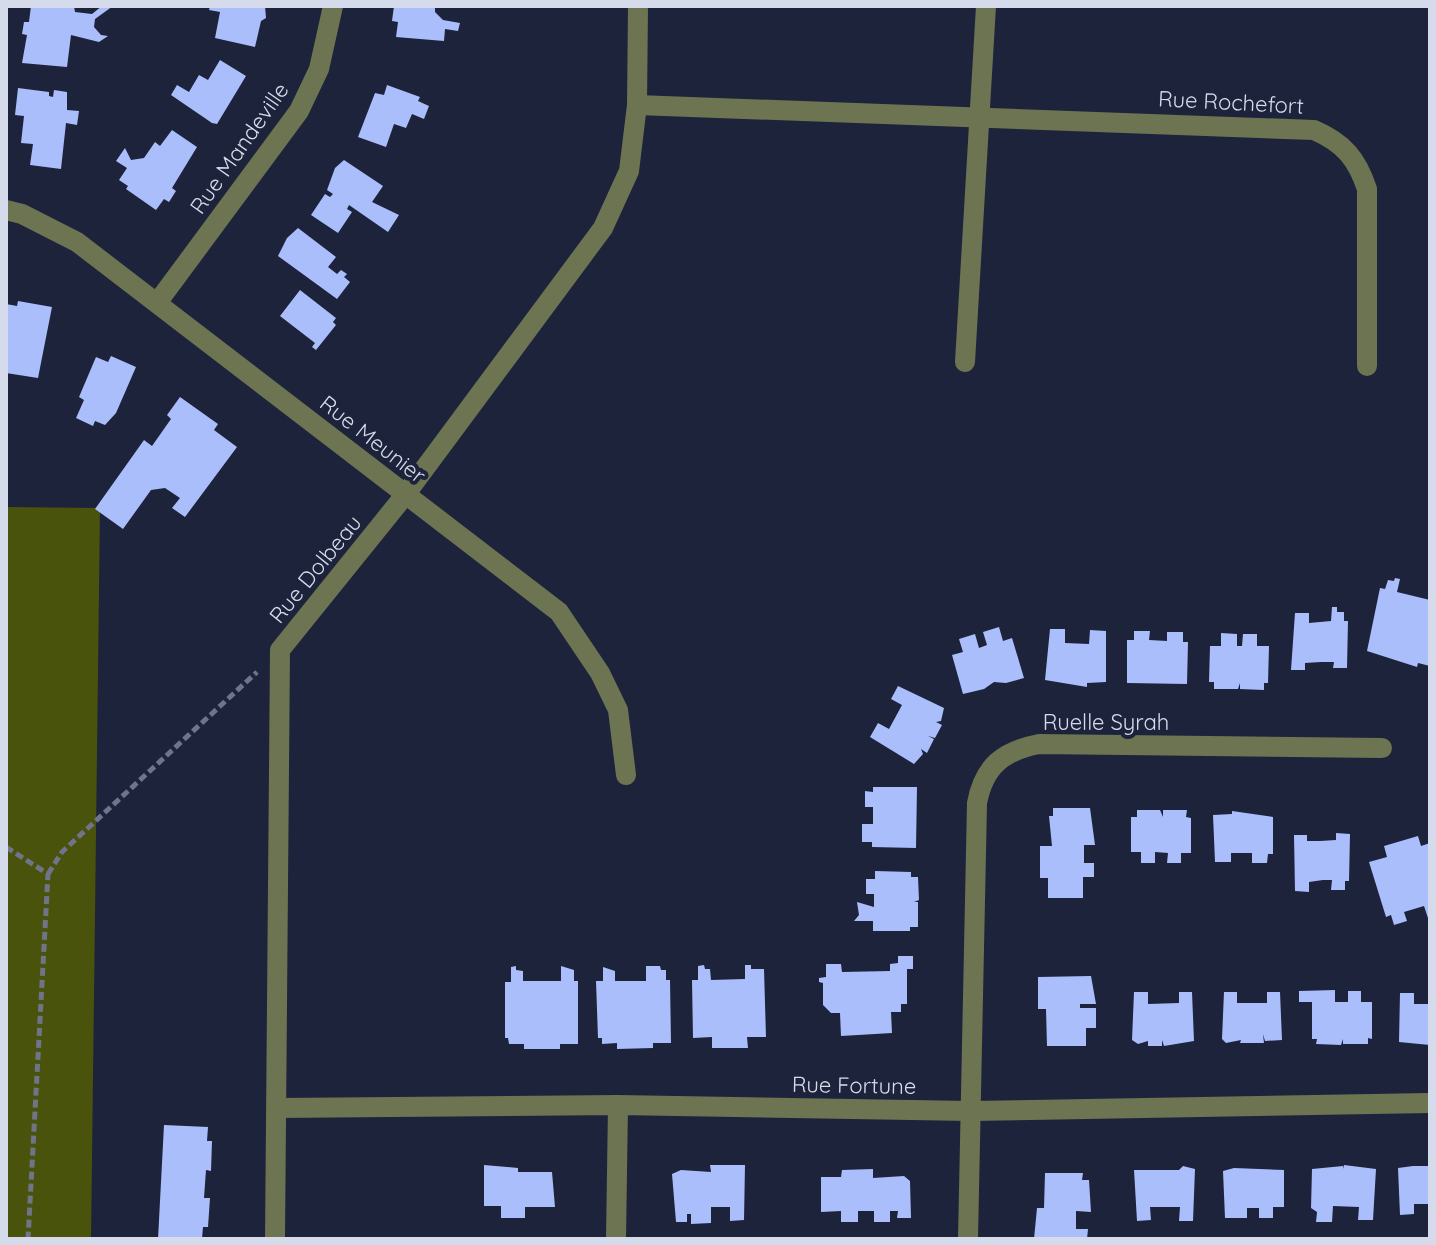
<svg xmlns="http://www.w3.org/2000/svg" width="1436" height="1245" viewBox="0 0 1436 1245" font-family="Quicksand,sans-serif">
  <style>
    .forest { fill: #49530c }
    .building { fill: #abbefc }
    .lines { fill: none; stroke-linecap: round; stroke-linejoin: round }
    .path { stroke: #6f7489; stroke-width: 5; stroke-dasharray: 8 4; stroke-linecap: butt }
    .minor { stroke: #6d7451; stroke-width: 20 }
    .labels { text-anchor: middle; stroke-width: 8; stroke-linejoin: round; paint-order: stroke }
    .street-label { font-size: 22px; fill: #d6dbeb; stroke: #1d233b }
  </style>
  <rect width="100%" height="100%" fill="#1d233b"/>
  <path class="forest" d="M6,507l94,1 -9,731h-85z"/>
  <g class="building">
    <path d="M31,6h43l1,6 17,2 10,-8h11l-18,13 -1,8 7,8 7,1 -9,6 -28,-7 -4,32 -45,-4 5,-28 -5,-1 2,-12h5z"/>
    <path d="M210,6h55l1,12 -5,3 -6,26 -40,-9 5,-26 -11,-2z"/>
    <path d="M394,6h41v6l8,8 17,3 -2,8 -13,-2 -1,12 -48,-4 2,-15 -6,-1z"/>
    <path d="M220,60l26,16 -29,48 -5,-1 -41,-28 6,-10 12,7 10,-17 9,5z"/>
    <path d="M387,85l33,12 -2,4 11,5 -5,13 -12,-5 -6,14 -12,-4 -8,23 -28,-10 17,-44 9,2z"/>
    <path d="M18,88l31,4v4l4,1 1,-7 13,2v18l12,1 -2,14 -11,-2 -5,46 -31,-4 3,-21 -12,-1 3,-27 -9,-1z"/>
    <path d="M172,130l25,17 -25,41 4,3 -7,11 -5,-3 -8,11 -30,-21 2,-3 -9,-6 8,-12 -11,-7 9,-13 6,12 13,-2 11,-16 5,4z"/>
    <path d="M344,160l39,26 -11,16 27,13 -11,17 -39,-27 -2,4 5,3 -14,21 -27,-18 14,-21 5,3 3,-3 -6,-4 8,-22z"/>
    <path d="M298,228l38,29 -8,10 9,7 4,-4 6,4 -3,3 6,5 -13,17 -59,-43 9,-18z"/>
    <path d="M300,290l36,28 -3,4 3,3 -20,25 -4,-3 3,-4 -35,-27z"/>
    <path d="M18,301l34,6 -14,71 -32,-5v-69l11,2z"/>
    <path d="M111,356l25,11 -20,46 -11,12 -10,-4 -2,5 -17,-8 8,-18 -5,-3 17,-40 12,5z"/>
    <path d="M180,397l38,27 -4,6 23,17 -52,70 -13,-9 8,-10 -15,-10 -14,2 -28,39 -28,-20 49,-69 8,6 19,-27 -4,-4z"/>
    <path d="M1395,578l5,1 -3,13 33,8v66l-12,-3 -1,4 -50,-16 13,-63 5,1 3,-9 6,1z"/>
    <path d="M1332,607h5v5h7v9h4l-1,47h-14l1,-6h-13l-16,1v7h-14l4,-57h14v10l22,-2z"/>
    <path d="M999,627l4,14 9,-3 12,40 -18,5 -12,-1 -10,7 -21,5 -11,-39 11,-3 -4,-13 16,-5 4,14 8,-3 -4,-13z"/>
    <path d="M1050,629h15v14l24,1 1,-14 16,1v51l-19,1v4l-42,-7z"/>
    <path d="M1134,631h16l-1,9 18,1v-9h16v10h5l-1,42 -60,-1v-43h7z"/>
    <path d="M1221,633l16,1v12h5l1,-12h14v12h12l-1,37h-4v7l-24,-1v-6l-2,6h-24v-7h-5l1,-36h11z"/>
    <path d="M898,686l46,22 -3,13 -5,1 6,3 -7,13 -7,-2 6,3 -7,14 -6,-4 2,5 -9,10 -44,-27 8,-14 11,6 13,-24 -11,-6z"/>
    <path d="M873,787h44l-1,61 -44,-1v-5h-10v-18h11v-17h-8v-16l8,1z"/>
    <path d="M1053,808h37l5,37h-11v18h10v14h-11v21h-35v-20h-8v-32h12l-3,-30h4z"/>
    <path d="M1137,810h23l3,7v-7h24l-1,7 5,1v35h-10v10h-14l1,-10 -13,-1v11h-14v-11h-10v-35h6z"/>
    <path d="M1232,811l41,6v37h-5l-1,9h-15v-10h-21v9h-16l-2,-47 19,-1z"/>
    <path d="M1336,833l14,1 -1,47h-4v9h-14l1,-10h-9l-14,2v10l-14,-1 -1,-56h13v6h13l16,-1z"/>
    <path d="M1418,836l3,10 9,-3v81l-6,-18 -20,6 3,9 -13,4 -3,-10 -5,2 -17,-55 18,-5 -3,-11z"/>
    <path d="M875,871l36,1v5h7l1,23 -5,2h4v25h-8v4h-37v-10h-19l5,-6 -2,-13 17,5v-13h-8v-15h9z"/>
    <path d="M898,956h15v13h-6v35h-6v8h-10l1,21 -51,3 -1,-23h-9l-8,-8v-22l-4,-1v-4l7,-1v-13h15l1,8 48,-1v-7l8,-1z"/>
    <path d="M704,965l1,4h5l1,11 34,-1v-14h6v4h13l2,68h-19l1,11h-36v-11l-19,1 -1,-58h6v-14z"/>
    <path d="M516,966v4l7,1v10h38v-15l13,4v11h4v63h-18v5h-36v-5h-15l-1,-6h-3v-56h6v-15z"/>
    <path d="M646,966h14l1,4h5v10h4l1,63h-18v5l-36,1v-6l-15,1v-6h-4l-2,-57h7v-14l12,4v10h31z"/>
    <path d="M1091,976l5,28h-16v4h16v20h-10v18h-39l-1,-37h-8v-32z"/>
    <path d="M1335,990v12h13v-11h13v11h11v37l-4,-1v6h-25v-5l-2,6 -25,-1 1,-5h-5v-37h-13v-11z"/>
    <path d="M1134,992h14v12l31,-1v-11h13l2,49 -30,5 -2,-6v6h-14v-5l-10,3 -6,-4z"/>
    <path d="M1224,992h13v11h30v-11h13l2,48 -17,1 -2,-7 1,9h-24l1,-3 -15,3 -4,-4z"/>
    <path d="M1400,993h14v11h16v41l-31,-3z"/>
    <path d="M164,1125l44,2 -1,14h5l-1,30 -5,-1 -2,28h6l-2,29h-5l-1,12h-44z"/>
    <path d="M484,1165l34,3v4h34l3,35h-30v11h-24v-12h-17z"/>
    <path d="M710,1165h35l-1,55 -14,1v-14h-19v16l-20,1v-10h-4v8h-11l-4,-48 9,-4 30,2z"/>
    <path d="M1344,1165l32,4 -3,51h-15l1,-13 -26,-1 -1,16h-16l1,-10 -6,-4 1,-39 31,-3v3z"/>
    <path d="M1183,1166l12,3 -2,52h-14l1,-14h-30l1,13 -14,1 -3,-51h45z"/>
    <path d="M1413,1166h17v38h-16v10l-14,1 -2,-47z"/>
    <path d="M1234,1168l50,2v37h-11v11h-14v-10h-12v10h-22l-2,-47z"/>
    <path d="M873,1169v9l31,-2 6,5 1,37h-14l1,-7h-8v11h-16v-11h-16v11h-17v-11l-20,1v-35h20l1,-7z"/>
    <path d="M1045,1173h38l-1,7h7l2,32 -15,-1v18h12l-1,10h-53l3,-31h7z"/>
  </g>
  <g class="lines">
    <g class="path">
      <path d="M6,847l42,27 -20,365"/>
      <path d="M48,874l14,-22 195,-180"/>
    </g>
    <g class="minor">
      <path d="M637,105l677,25c30,13 43,29 53,59v177"/>
      <path d="M6,210l16,4 55,28 482,370 41,61 18,37 8,65"/>
      <path d="M157,303l142,-192 20,-42 14,-63"/>
      <path d="M965,362l21,-356"/>
      <path d="M277,1108l341,-3 352,6 460,-8"/>
      <path d="M275,1239l5,-589 125,-155 198,-267 26,-57 8,-66 1,-99"/>
      <path d="M616,1239l2,-134"/>
      <path d="M968,1239l9,-436c7,-37 26,-52 62,-59l343,4"/>
    </g>
  </g>
  <g class="labels">
    <g class="street-label">
      <text transform="translate(1231 102) rotate(3)" y="8">Rue Rochefort</text>
      <text transform="translate(239 148) rotate(-55)" y="8">Rue Mandeville</text>
      <text transform="translate(373 439) rotate(38)" y="8">Rue Meunier</text>
      <text transform="translate(315 569) rotate(-51)" y="8">Rue Dolbeau</text>
      <text x="1106" y="730">Ruelle Syrah</text>
      <text transform="translate(854 1085) rotate(1)" y="8">Rue Fortune</text>
    </g>
  </g>
  <rect width="1436" height="1245" fill="none" stroke="#d6dbeb" stroke-width="16"/>
</svg>
